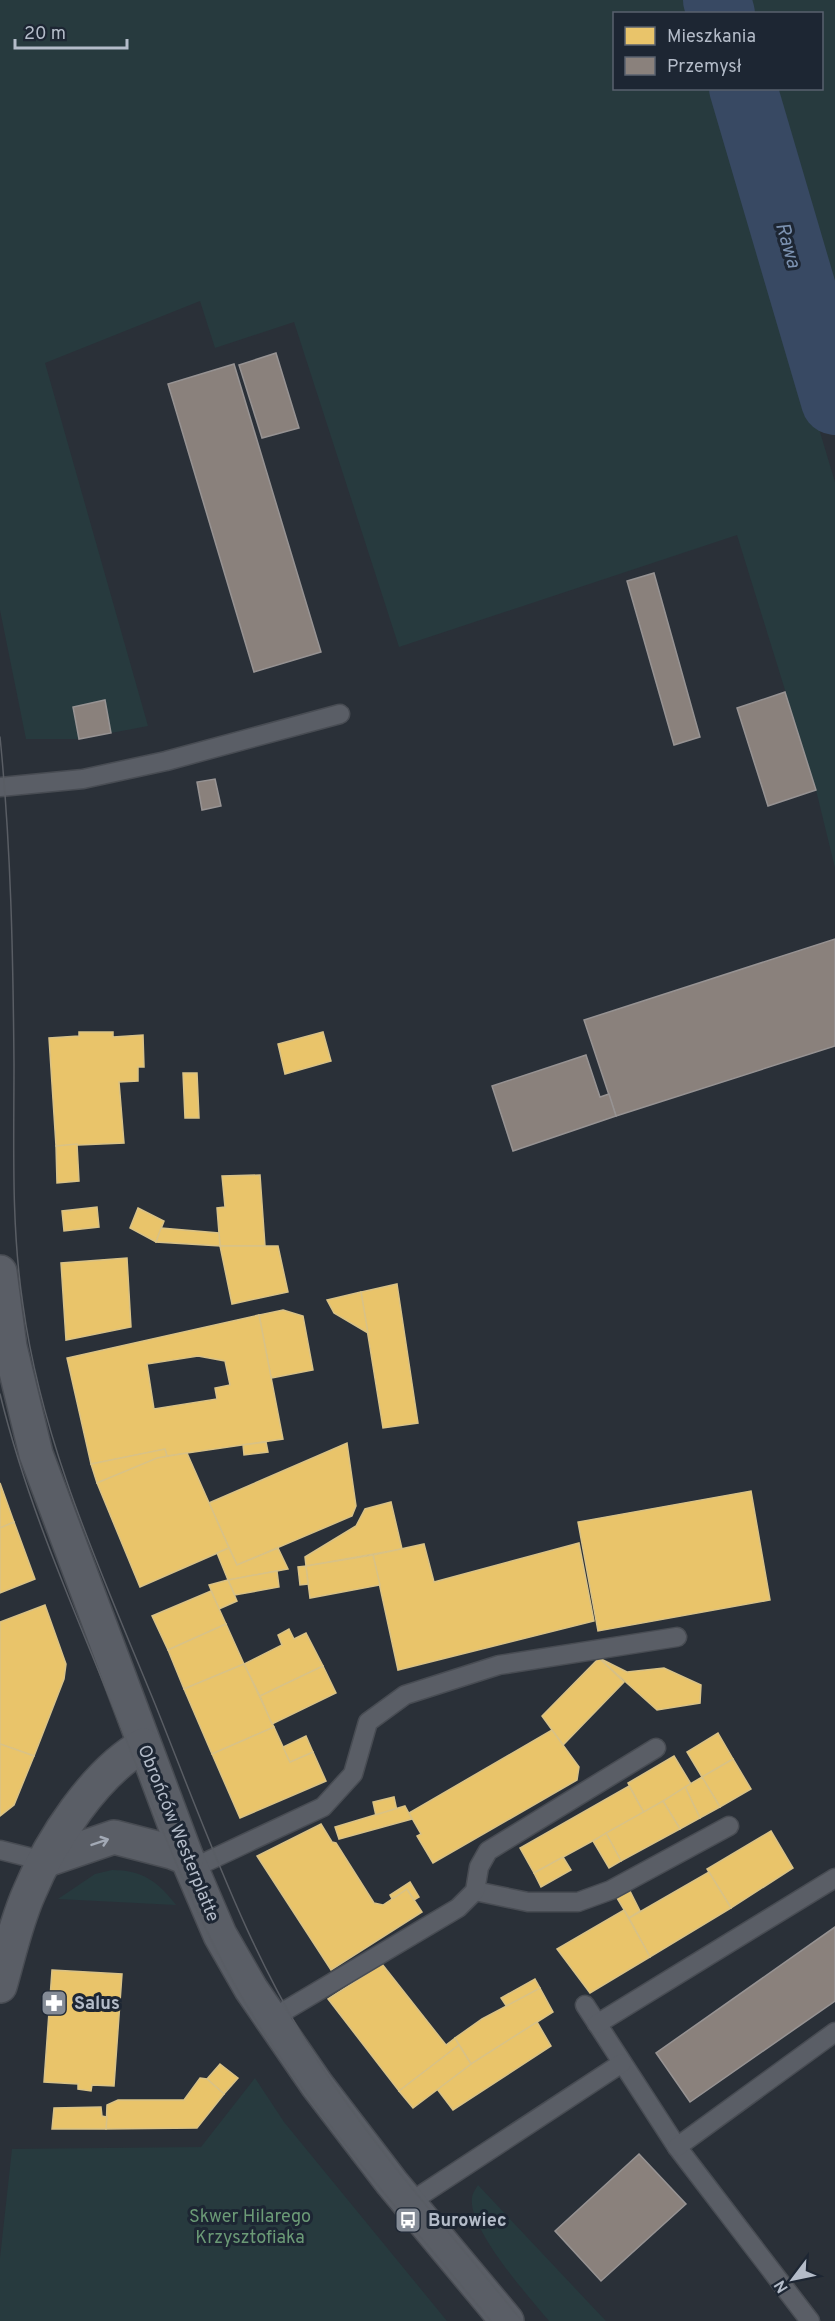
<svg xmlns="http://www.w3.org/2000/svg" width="835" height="2321" viewBox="0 0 835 2321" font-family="Overpass,sans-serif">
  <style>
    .green { fill: #273a3e }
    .homes { fill: #e9c46a; stroke: #d9c286; stroke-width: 1.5; fill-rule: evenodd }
    .industry { fill: #8a817c; stroke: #979393; stroke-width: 1.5 }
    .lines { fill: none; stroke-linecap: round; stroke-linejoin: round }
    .river { stroke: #384963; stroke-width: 68 }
    .service-casing { stroke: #484c53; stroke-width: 21 }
    .tertiary-casing { stroke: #484c53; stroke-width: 36 }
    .service { stroke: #5a5e66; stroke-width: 18 }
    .tertiary { stroke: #5a5e66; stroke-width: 33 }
    .tram { stroke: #595d64; stroke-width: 1.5 }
    .oneway { stroke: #a2a9b5 }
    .labels { text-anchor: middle; stroke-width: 6; stroke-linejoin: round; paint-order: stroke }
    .street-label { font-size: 18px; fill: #b4bcc9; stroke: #1d2633 }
    .poi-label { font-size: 18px; font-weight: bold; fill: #b4bcc9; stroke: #1d2633; text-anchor: start }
    .park-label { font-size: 18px; fill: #6b9a76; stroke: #1d2633 }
    .water-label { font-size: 20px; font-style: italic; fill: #7c92b1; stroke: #1d2633 }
  </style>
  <rect width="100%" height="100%" fill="#2a3038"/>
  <g class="green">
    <path d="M0,0h690l4,13 -80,1v74l103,1 118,393v386l-19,-78 -79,-255 -338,112 -105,-325 -79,26 -15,-47 -155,62 103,363 -37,7 -6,-32 -31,6 5,32h-53l-26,-129z"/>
    <path d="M745,0h90v297l-61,-208 48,-1v-74l-73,-1z"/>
    <path d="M112,1870c31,0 46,12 64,35l-118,-6 37,-25z"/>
    <path d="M255,2078l29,44 163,199h-447v-63l12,-109 189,-2z"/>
    <path d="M478,2185l110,117 18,19h-57c-20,-24 -81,-92 -77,-123 0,-4 4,-10 6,-13z"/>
  </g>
  <g class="homes">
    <path d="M79,1032h34v5l30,-2 1,32h-6v14l-19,1 5,61 -68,3 -7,-108 30,-2z"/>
    <path d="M323,1032l8,29 -46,13 -7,-30z"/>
    <path d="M183,1073h14l2,45h-14z"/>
    <path d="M77,1144l2,37 -22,2 -1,-37z"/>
    <path d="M260,1175l5,71h-45l-3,-38 8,-1 -3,-31z"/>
    <path d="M97,1207l2,20 -35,4 -2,-20z"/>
    <path d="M138,1208l26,13 -8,21 -26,-14z"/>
    <path d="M161,1228l58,5 1,13 -64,-4z"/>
    <path d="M220,1246h58l10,46 -56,12z"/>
    <path d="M127,1258l4,69 -65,13 -5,-77z"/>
    <path d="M397,1284l21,139 -35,5 -22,-136z"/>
    <path d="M361,1292l7,41 -34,-20 -7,-13z"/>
    <path d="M283,1310l20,6 10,54 -42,8 -12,-63z"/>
    <path d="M259,1315l24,124 -116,17 -2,-7 -74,15 -24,-106zM198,1356l27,5 5,24 -15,3 2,11 -63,10 -7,-45z"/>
    <path d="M266,1442l2,10 -24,3 -1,-10z"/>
    <path d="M347,1443l9,63 -4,10 -115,49 -28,-62z"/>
    <path d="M165,1449l2,7 -70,27 -6,-19z"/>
    <path d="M187,1453l42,95 -89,39 -43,-104 60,-25z"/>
    <path d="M0,1483l14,39 -14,6z"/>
    <path d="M751,1491l19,109 -172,31 -20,-109z"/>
    <path d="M391,1502l11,47 -96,17 -1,-9 51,-31 9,-17z"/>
    <path d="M14,1522l21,57 -35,14v-65z"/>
    <path d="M579,1543l15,78 -196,49 -25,-115 51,-11 10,38z"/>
    <path d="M229,1548l8,17 41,-17 10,21 -60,11 -11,-27z"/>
    <path d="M373,1555l7,30 -70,13 -4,-32z"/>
    <path d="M306,1566l2,18 -8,1 -2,-18z"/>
    <path d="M277,1571l2,16 -44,8 -7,-15z"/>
    <path d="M228,1580l9,21 -18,8 -10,-24z"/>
    <path d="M211,1591l15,33 -58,26 -16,-34z"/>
    <path d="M45,1605l21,59 -2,15 -30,77 -34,-12v-122z"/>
    <path d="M226,1624l18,40 -60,25 -16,-39z"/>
    <path d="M289,1629l5,10 12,-6 17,33 -63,30 -16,-32 38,-19 -4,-10z"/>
    <path d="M599,1658l25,24 -61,63 -21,-29z"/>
    <path d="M599,1658l28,14 37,-4 37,17 -1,18 -43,7z"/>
    <path d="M244,1664l30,63 -62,27 -28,-65z"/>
    <path d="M323,1666l13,27 -64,31 -12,-28z"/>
    <path d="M274,1727l16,35 23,-10 13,29 -86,37 -28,-64z"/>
    <path d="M552,1730l27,37 -2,13 -144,83 -16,-27 4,-2 -12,-21z"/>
    <path d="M718,1733l15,26 -31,18 -15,-25z"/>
    <path d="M306,1736l7,16 -23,10 -7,-15z"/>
    <path d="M0,1744l34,12 -20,49 -14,11z"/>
    <path d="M674,1756l17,28 -47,29 -16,-30z"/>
    <path d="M733,1759l18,30 -31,18 -18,-30z"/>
    <path d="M702,1777l18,30 -20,11 -15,-31z"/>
    <path d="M629,1786l15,27 -110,60 -14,-25z"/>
    <path d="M685,1787l15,31 -20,11 -17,-28z"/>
    <path d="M394,1797l3,14 -21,5 -3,-14z"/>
    <path d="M663,1801l17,28 -59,32 -15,-28z"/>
    <path d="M405,1806l7,13 -73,20 -4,-12z"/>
    <path d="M321,1824l11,18 4,1 38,60 9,2 24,-16 15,23 -91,58 -74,-114z"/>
    <path d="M771,1831l22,37 -62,40 -24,-39z"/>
    <path d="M606,1833l15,28 -12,7 -16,-27z"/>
    <path d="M563,1857l8,13 -30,17 -7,-14z"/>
    <path d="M709,1872l22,36 -81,49 -21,-39z"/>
    <path d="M410,1882l9,15 -5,3 -7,-11 -15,10 -2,-4z"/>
    <path d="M630,1891l10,20 -11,7 -12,-20z"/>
    <path d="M624,1910l26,47 -60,36 -33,-44z"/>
    <path d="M382,1964l64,81 9,-7 4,7 -60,46 -71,-92z"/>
    <path d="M52,1970l70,4 -8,112 -22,-1 -1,6 -13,-2v-5l-34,-2z"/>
    <path d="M535,1979l5,9 -33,19 -6,-9z"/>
    <path d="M540,1988l13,24 -82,52 -16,-26 27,-19z"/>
    <path d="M537,2022l14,24 -98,64 -16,-21 34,-25z"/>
    <path d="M459,2045l12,19 -58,44 -14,-17z"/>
    <path d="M220,2064l18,14 -14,16 -17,-15z"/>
    <path d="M200,2078l7,1 17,15 -27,34 -91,1 1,-24 11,-5h66z"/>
    <path d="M101,2107l1,9 5,1 -1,12h-54l2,-21z"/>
  </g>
  <g class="industry">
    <path d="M276,353l23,75 -37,10 -23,-73z"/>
    <path d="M234,364l87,288 -67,20 -86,-288z"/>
    <path d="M654,573l46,164 -26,8 -47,-164z"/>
    <path d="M785,692l31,98 -48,16 -31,-98z"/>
    <path d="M105,700l6,33 -32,6 -6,-32z"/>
    <path d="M215,779l6,27 -19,4 -5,-28z"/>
    <path d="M835,939v107l-219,70 -32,-96z"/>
    <path d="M586,1055l14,42 9,-3 7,22 -103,35 -21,-65z"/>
    <path d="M835,1927v74l-145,101 -34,-49z"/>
    <path d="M639,2154l47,50 -85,77 -46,-50z"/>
  </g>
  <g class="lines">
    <g class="river">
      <path d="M717,0l4,14"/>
      <path d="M743,88l92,313"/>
    </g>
    <g class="service-casing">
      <g id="service">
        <path d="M0,787l83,-8 83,-18 174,-47"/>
        <path d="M0,1850l44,11"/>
        <path d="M191,1869l132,-62 30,-33 15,-52 37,-27 94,-30 178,-28"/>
        <path d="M475,1891l53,11h50l33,-12 118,-64"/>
        <path d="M585,2005l92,142 133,174"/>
        <path d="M271,2019l187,-111 17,-17 4,-24 9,-16 168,-103"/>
        <path d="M597,2024l238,-146"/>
        <path d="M677,2147l158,-115"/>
        <path d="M409,2203l213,-140"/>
      </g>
    </g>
    <g class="tertiary-casing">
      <g id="tertiary">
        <path d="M0,1272l10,75 26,107 151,404 33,77 31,54 66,96 75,98 115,138"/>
        <path d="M44,1861l70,-24 58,15 15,6"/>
        <path d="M0,1986c9,-31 16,-64 29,-93 21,-51 66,-121 115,-148"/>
      </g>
    </g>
    <use href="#service" class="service"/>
    <use href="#tertiary" class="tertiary"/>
    <g class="tram">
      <path d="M0,737c11,109 13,218 14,327 0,80 -3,162 9,241 19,140 79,269 132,399 52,130 99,266 179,381 57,83 125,158 188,236"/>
      <path d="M0,1394c27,111 74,215 116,320 45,112 86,227 153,327 67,99 146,189 222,280"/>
    </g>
  </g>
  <defs><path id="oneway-shaft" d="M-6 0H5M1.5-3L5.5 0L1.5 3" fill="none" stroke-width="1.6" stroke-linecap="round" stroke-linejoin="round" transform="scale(1.5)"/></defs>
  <use class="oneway" href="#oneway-shaft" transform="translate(100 1842) rotate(-19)"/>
  <defs>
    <g id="pharmacy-square" transform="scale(1.35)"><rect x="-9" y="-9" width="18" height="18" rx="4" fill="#848b96" stroke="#1d2633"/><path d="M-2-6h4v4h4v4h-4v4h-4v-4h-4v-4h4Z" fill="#fff"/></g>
    <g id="bus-square" transform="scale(1.35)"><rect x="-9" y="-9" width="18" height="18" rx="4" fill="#848b96" stroke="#1d2633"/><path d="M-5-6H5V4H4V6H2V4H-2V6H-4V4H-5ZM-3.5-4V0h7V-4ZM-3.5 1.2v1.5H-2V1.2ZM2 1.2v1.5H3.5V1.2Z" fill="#fff"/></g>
  </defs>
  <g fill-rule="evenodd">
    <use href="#pharmacy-square" x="54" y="2003"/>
    <use href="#bus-square" x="408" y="2220"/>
  </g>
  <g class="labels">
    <g class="street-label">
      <text transform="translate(179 1833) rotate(68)" y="6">Obrońców Westerplatte</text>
    </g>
    <g class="poi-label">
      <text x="74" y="2009">Salus</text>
      <text x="428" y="2226">Burowiec</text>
    </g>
    <g class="park-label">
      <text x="250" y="2222">Skwer Hilarego<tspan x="250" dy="21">Krzysztofiaka</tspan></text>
    </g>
    <g class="water-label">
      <text transform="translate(789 245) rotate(74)" y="7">Rawa</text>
    </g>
  </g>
  <rect x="613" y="12" width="210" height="78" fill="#1d2633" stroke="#59626f" stroke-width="1.5"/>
  <rect x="625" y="27" width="30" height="18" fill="#e9c46a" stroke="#59626f" stroke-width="1.5"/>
  <text x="667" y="42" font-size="18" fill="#b4bcc9">Mieszkania</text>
  <rect x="625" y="57" width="30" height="18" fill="#8a817c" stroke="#59626f" stroke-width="1.5"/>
  <text x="667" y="72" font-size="18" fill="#b4bcc9">Przemysł</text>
  <g transform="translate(793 2279) rotate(238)" stroke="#1d2633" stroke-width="4.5" paint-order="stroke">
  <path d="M0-4.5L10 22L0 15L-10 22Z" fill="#b4bcc9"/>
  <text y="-9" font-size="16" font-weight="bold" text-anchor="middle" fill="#b4bcc9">N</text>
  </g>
  <path d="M15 39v9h112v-9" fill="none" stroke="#b4bcc9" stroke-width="3"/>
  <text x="24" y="39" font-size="18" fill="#b4bcc9" stroke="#1d2633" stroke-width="4.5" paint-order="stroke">20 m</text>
</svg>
